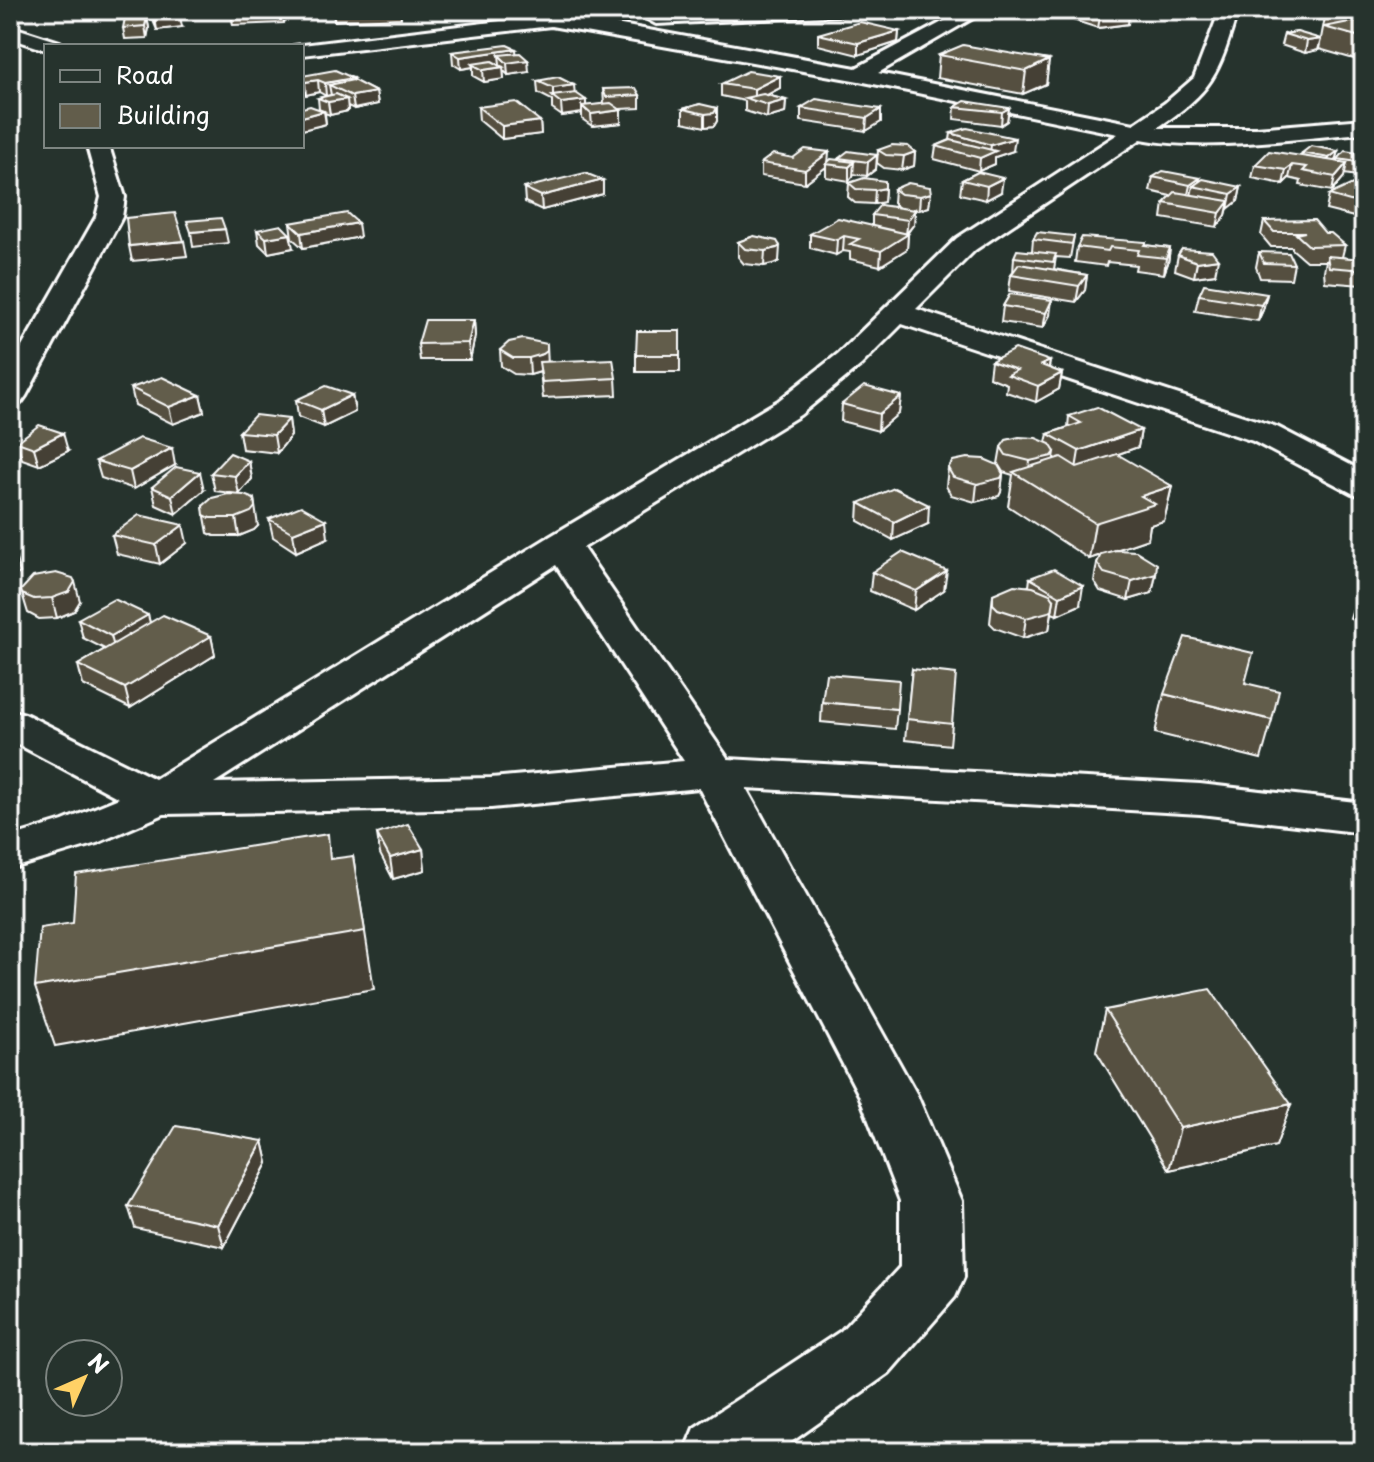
<svg xmlns="http://www.w3.org/2000/svg" width="1374" height="1462" viewBox="0 0 1374 1462" font-family="'Playpen Sans',sans-serif">
  <style>
    .lines { fill: none; stroke-linecap: round; stroke-linejoin: round }
    .minor-casing { stroke: #fff; stroke-width: 6 }
    .minor { fill: #26332d; fill-rule: evenodd }
    .wall { fill: #545040; stroke: #fff; stroke-width: 2 }
    .shaded-wall { fill: #454134; stroke: #fff; stroke-width: 2 }
    .building { fill: #625d4b; stroke: #fff; stroke-width: 2 }
  </style>
  <rect width="100%" height="100%" fill="#26332d"/>
  <filter id="ink" filterUnits="userSpaceOnUse"><feTurbulence type="fractalNoise" baseFrequency=".0125" numOctaves="2"/><feDisplacementMap in="SourceGraphic" scale="16" xChannelSelector="R" yChannelSelector="G"/><feConvolveMatrix kernelMatrix="1 2 1 2 8 2 1 2 1" color-interpolation-filters="sRGB"/></filter>
  <g filter="url(#ink)">
    <g class="lines">
      <g class="minor-casing">
        <g id="minor">
          <path d="M512,10h27l317,58 109,-58h22l-109,63 256,51 31,-21 29,-25 26,-68h18c-20,65 -23,79 -81,118h99l108,-9v14c-68,5 -156,19 -223,6l-166,111 -59,59 361,118 87,45v25l-12,-4 -99,-52 -351,-117 -41,41 -61,50 -217,133 145,211 472,25 164,19v30l-164,-19 -454,-26 171,307 45,106 2,76 -9,20 -66,76 -112,79h-93l10,-24 147,-97 59,-64v-66l-41,-106 -160,-307 -208,20 -327,6 -67,29 -87,26v-32l53,-16 56,-23 -109,-58v-30l15,4 130,65 394,-242 229,-136 61,-48 118,-115 161,-104 -259,-53 -308,-55 -249,29v-9h-8l232,-28zM556,565l128,196 -193,17 -277,5z"/>
          <path d="M731,10h124l-9,5 -190,9 -9,-5 9,-5z"/>
          <path d="M10,26l50,16 3,4h-17v4l-36,-12z"/>
          <path d="M87,146h22l16,51 -3,20 -96,179 -5,7 -11,3v-38l86,-151 5,-20z"/>
        </g>
      </g>
      <use href="#minor" class="minor"/>
    </g>
    <g class="wall">
      <path d="M233,10h52l1,4 -2,9 -51,2 -2,-11z"/>
      <path d="M333,10h67l1,8 -67,3z"/>
      <path d="M1033,10h21l-1,3 -10,2 -10,-2z"/>
      <path d="M1061,10h60l8,3 -1,11 -30,4 -38,-12z"/>
      <path d="M1364,10v52l-45,-13 7,-37z"/>
      <path d="M152,12l30,15 -25,3 -3,-7z"/>
      <path d="M147,17l2,11 -2,10 -22,1 -2,-11z"/>
      <path d="M899,31l-1,11 -40,13 -40,-10v-11z"/>
      <path d="M1297,32l21,18 -13,3 -24,-8 3,-11z"/>
      <path d="M516,49v5l13,18 -21,3 -5,-5 1,9 -20,3 -11,-6v-9l-12,2 -8,-5 -1,-12z"/>
      <path d="M939,55l110,5 -3,24 -23,10 -86,-16z"/>
      <path d="M302,76l51,5 23,11 2,12 -24,5 -6,-3v5l-18,4 -5,-2 1,11 -24,6v-22l17,1 -1,-11 8,-2 -7,-4 -13,3 -4,-2z"/>
      <path d="M780,76v12l-13,7 19,5 -1,13 -18,5 -22,-7v-10l-24,-5v-12z"/>
      <path d="M537,81l37,4v8l12,13 18,-2 -1,-15 37,6v13l-21,1 2,1v13l-29,3 -10,-7v-6l-20,3 -10,-7v-9l-14,-7z"/>
      <path d="M700,104l17,17 -3,5 -9,1 -22,-5v-13z"/>
      <path d="M478,107l62,14 1,13 -39,5 -23,-19z"/>
      <path d="M955,107l54,1 -2,13 -6,4 -47,-6z"/>
      <path d="M801,108l80,1v13l-15,9 -65,-10z"/>
      <path d="M951,133l62,18 -18,6v7l-16,7 -45,-12 2,-13 14,-6z"/>
      <path d="M878,150l37,2 -1,14 -12,4 -18,-2 -7,-5z"/>
      <path d="M1338,151l-3,10 2,1 1,-3 26,-5v23l-20,-3v3l-12,14 -32,-6 1,-4 -12,-3 -6,6 -31,-6 3,-13 46,-9 1,-3z"/>
      <path d="M877,155l-1,14 -9,7 -14,-2 -4,7 -23,-4v-10l-21,16 -44,-7v-13l67,-1 10,-2 1,-2z"/>
      <path d="M978,172l23,20 -15,8 -26,-6 2,-14z"/>
      <path d="M1153,177l47,1 -1,4 42,5 -3,14 -10,7 -2,7 -9,12 -55,-9 2,-15 7,-7 -21,-5z"/>
      <path d="M849,183l36,5 -1,14 -10,2 -19,-1 -7,-6z"/>
      <path d="M1364,183l-10,34 -28,-7 3,-15z"/>
      <path d="M930,187l-1,20 -10,3 -6,-1 2,1 -1,14 -7,10h1l-1,15 -27,17 -30,-7v-7l-7,-1 -7,4 -26,-7v-14l62,-8v-11l27,-7 -6,-5 1,-14z"/>
      <path d="M524,188l79,6 -61,16 -17,-8z"/>
      <path d="M1264,221l61,12 20,12 -3,12 22,6v13l-2,9 -37,-3 -1,-11 2,-10h-20l-14,-12v-2h-21l-10,-12z"/>
      <path d="M290,223l70,14 -57,11 -11,-10z"/>
      <path d="M257,230l36,18 -25,5 -9,-9z"/>
      <path d="M754,236l25,25 -3,2 -12,3 -20,-2 -6,-7v-15z"/>
      <path d="M1074,236l-4,22 -14,-1 -2,12 33,6 -2,15 -9,12 -67,-11 2,-16 2,-2 1,-16 18,-6 1,-12z"/>
      <path d="M1146,242l-1,3 25,3 -2,15 -4,11 -29,-4 1,-5 -29,-3 -1,4 -31,-4 2,-15z"/>
      <path d="M1182,249l33,25 -21,3 -19,-7 3,-15z"/>
      <path d="M1259,252l35,12 -3,15 -31,-1 -4,-11z"/>
      <path d="M1010,294l40,21 -7,13 -42,-6 2,-16z"/>
      <path d="M1267,294l-4,16 -5,11 -63,-10 4,-16z"/>
      <path d="M474,320l1,16 -5,24h-50l-2,-16z"/>
      <path d="M680,331v41h-44v-17z"/>
      <path d="M500,350l116,28 1,17 -74,3 -3,-26 -10,3 -16,-1 -13,-8z"/>
      <path d="M991,361h59l-1,7 13,5 -3,16 -23,13 -30,-10 1,-8 -18,-7z"/>
      <path d="M131,388l69,7 4,17 -31,12 -38,-19z"/>
      <path d="M352,395l3,17 -31,15 -26,-10 -2,-17z"/>
      <path d="M901,396l-2,17 -21,18 -37,-10 1,-17z"/>
      <path d="M1069,416l72,14 -3,17 -25,9 59,30 -8,35 -14,4 -2,14 -33,11 41,24 -4,19 -24,7 -28,-9 -6,-10 3,-18 4,-8 -12,4 -81,-53 5,-31 -10,-3 -5,-8 3,-17 45,-5 2,-8 20,-7z"/>
      <path d="M289,419l2,17 -14,17 -35,-4 -3,-17z"/>
      <path d="M17,442l51,9 -29,14 -17,-6z"/>
      <path d="M96,461l79,4 -41,24 -33,-11z"/>
      <path d="M249,461l3,18 -13,15 -24,-3 -4,-18z"/>
      <path d="M948,468l55,6 -2,18 -2,4 -24,6 -24,-7 -5,-9z"/>
      <path d="M152,487l52,3 -28,24 -20,-9z"/>
      <path d="M859,503l69,21 -35,16 -35,-19z"/>
      <path d="M203,506l55,20 -4,4 -15,6h-25l-6,-3z"/>
      <path d="M269,519l59,19 -32,14 -23,-15z"/>
      <path d="M112,535l75,8 -27,21 -43,-10z"/>
      <path d="M872,572l72,18 -30,20 -44,-19z"/>
      <path d="M1030,578l50,27 -23,10 -5,-2 -3,17 -26,8 -28,-10 -5,-5 3,-29 36,-8z"/>
      <path d="M21,590l59,11 -6,10 -17,7 -18,1 -11,-6z"/>
      <path d="M1364,590v34l-14,-5 6,-19z"/>
      <path d="M148,615l2,8 61,13 4,19 -85,53 -47,-23 -5,-20 27,-16 -22,-11 -5,-19z"/>
      <path d="M912,669l40,55 -2,21 -45,-5z"/>
      <path d="M1164,694l108,26 -11,39 -106,-26z"/>
      <path d="M822,702l75,7 -2,20 -74,-7z"/>
      <path d="M377,834l46,15 2,21 -32,9 -13,-25z"/>
      <path d="M1105,1010l186,94 -15,42 -107,24 -73,-119z"/>
      <path d="M263,1141l5,22 -44,84 -89,-19 -7,-22z"/>
      <path d="M1364,1150v21l-6,-5z"/>
    </g>
    <g class="shaded-wall">
      <path d="M283,10h2l1,4 -2,9z"/>
      <path d="M1044,10h10l-1,3 -10,2z"/>
      <path d="M1129,13l-1,11 -30,4 2,-11z"/>
      <path d="M1364,14v20h-15l4,-17z"/>
      <path d="M180,16l2,11 -25,3 -2,-12z"/>
      <path d="M147,17l2,11 -2,10 -2,-12z"/>
      <path d="M899,31l-1,11 -40,13v-12z"/>
      <path d="M1321,39l-3,11 -13,3 2,-12z"/>
      <path d="M516,49l1,12 11,-1 1,12 -21,3 -1,-12 -8,-8 1,9 -22,3 -6,-3 1,3 -12,2 -1,-12z"/>
      <path d="M1049,60l-3,24 -23,10 3,-23z"/>
      <path d="M503,67l1,12 -20,3 -1,-12z"/>
      <path d="M780,76v12l-26,14v-13z"/>
      <path d="M353,78l1,12 -25,-5 2,10 -5,1 -1,-13z"/>
      <path d="M318,80l1,12 -13,3 -1,-13z"/>
      <path d="M574,85l1,12h-22v-9z"/>
      <path d="M376,92l2,12 -24,5 -2,-13z"/>
      <path d="M347,99l1,12 -18,4 -2,-13z"/>
      <path d="M586,100v10l-4,-4v7l-20,3 -1,-13z"/>
      <path d="M786,100l-1,13 -18,5 1,-13z"/>
      <path d="M717,108v13l-3,5 -9,1v-13z"/>
      <path d="M1009,108l-2,13 -6,4 1,-13z"/>
      <path d="M881,109v13l-15,9 1,-13z"/>
      <path d="M621,110v13l-29,3 -1,-12z"/>
      <path d="M324,111l2,13 -24,6v-13z"/>
      <path d="M540,121l1,13 -39,5v-13z"/>
      <path d="M1015,138l-2,13 -18,6v7l-16,7 1,-13 10,-5 1,-8z"/>
      <path d="M1338,151l-4,13 -8,7 3,-13z"/>
      <path d="M829,152l-1,12h-2v3l-21,16v-13z"/>
      <path d="M915,152l-1,14 -12,4 2,-14z"/>
      <path d="M877,155l-1,14 -9,7 1,-14z"/>
      <path d="M854,162l-1,14 -4,5v-14z"/>
      <path d="M1347,163l-3,14 -12,14 3,-14z"/>
      <path d="M1292,165l-3,13 -6,6 3,-14z"/>
      <path d="M1003,178l-2,14 -15,8 1,-14z"/>
      <path d="M1200,178l-2,9 -5,-1 -2,10 -4,3 3,-14z"/>
      <path d="M603,180v14l-61,16 -1,-14z"/>
      <path d="M1241,187l-3,14 -10,8 3,-15z"/>
      <path d="M885,188l-1,14 -10,2 1,-14z"/>
      <path d="M931,193l-2,14 -10,3 1,-14z"/>
      <path d="M1364,199v13l-10,5 3,-14z"/>
      <path d="M1229,201l-3,14 -9,12 3,-14z"/>
      <path d="M915,210l-1,14 -8,10 2,-14z"/>
      <path d="M358,223l2,14 -57,11 -2,-15z"/>
      <path d="M225,229l3,14 -35,4 -2,-15z"/>
      <path d="M290,234l3,14 -25,5 -2,-15z"/>
      <path d="M908,234l-1,15 -27,17 1,-15z"/>
      <path d="M844,236l-1,15 -7,4 1,-15z"/>
      <path d="M184,241l3,15 -55,5 -3,-15z"/>
      <path d="M780,246l-1,15 -3,2 -12,3 1,-15z"/>
      <path d="M1170,248l-2,15 -4,11 2,-16z"/>
      <path d="M1218,259l-3,15 -21,3 3,-15z"/>
      <path d="M1087,275l-2,15 -9,12 3,-16z"/>
      <path d="M1267,294l-4,16 -5,11 3,-16z"/>
      <path d="M1052,300l-2,15 -7,13 3,-15z"/>
      <path d="M474,320l1,16 -5,24 -2,-17z"/>
      <path d="M547,344l1,23 -8,5 -10,3 -1,-17z"/>
      <path d="M1050,361l-3,16 -6,-12z"/>
      <path d="M1062,373l-3,16 -23,13 2,-16z"/>
      <path d="M200,395l4,17 -31,12 -4,-17z"/>
      <path d="M352,395l3,17 -31,15 -3,-17z"/>
      <path d="M901,396l-2,17 -21,18 1,-17z"/>
      <path d="M289,419l2,17 -14,17 -3,-18z"/>
      <path d="M1141,430l-3,17 -62,22 3,-18z"/>
      <path d="M63,433l5,18 -29,14 -5,-17z"/>
      <path d="M172,448l3,17 -41,24 -4,-18z"/>
      <path d="M1055,452l-3,18 -24,9 2,-18z"/>
      <path d="M249,461l3,18 -13,15 -4,-18z"/>
      <path d="M200,472l4,18 -28,24 -4,-18z"/>
      <path d="M1003,474l-2,18 -2,4 -24,6 2,-18z"/>
      <path d="M1172,486l-8,35 -14,4 -2,14 -59,20 6,-36 46,-27z"/>
      <path d="M254,499l4,27 -4,4 -15,6 -3,-18z"/>
      <path d="M929,505l-1,19 -35,16 1,-18z"/>
      <path d="M326,520l2,18 -32,14 -3,-19z"/>
      <path d="M183,525l4,18 -27,21 -4,-19z"/>
      <path d="M10,539l10,34 -10,6z"/>
      <path d="M947,571l-3,19 -30,20 2,-19z"/>
      <path d="M1156,574l-4,19 -24,7 4,-19z"/>
      <path d="M75,582l5,19 -6,10 -17,7 -5,-20z"/>
      <path d="M1083,586l-3,19 -23,10 3,-19z"/>
      <path d="M1054,600l-5,30 -26,8 3,-20z"/>
      <path d="M148,615l5,20 -37,20 -5,-19z"/>
      <path d="M211,636l4,19 -85,53 -5,-20z"/>
      <path d="M423,849l2,21 -32,9 -3,-21z"/>
      <path d="M353,856l21,133 -319,57 -20,-59z"/>
      <path d="M1291,1104l-15,42 -107,24 11,-42z"/>
      <path d="M263,1141l5,22 -44,84 -6,-22z"/>
    </g>
    <g class="building">
      <path d="M176,10l4,6 -25,2 -3,-6z"/>
      <path d="M233,10h50l-1,2 -51,2z"/>
      <path d="M1078,10h43l8,3 -29,4z"/>
      <path d="M1332,10h32v4l-11,3 -27,-5z"/>
      <path d="M147,17l-2,9 -22,2 2,-10z"/>
      <path d="M1364,19v19l-40,-11z"/>
      <path d="M860,22l39,9 -41,12 -40,-9z"/>
      <path d="M1297,32l24,7 -14,2 -23,-7z"/>
      <path d="M507,45l9,4 -56,8 -8,-5z"/>
      <path d="M963,45l86,15 -23,11 -87,-16z"/>
      <path d="M520,53l8,7 -21,3 -8,-8z"/>
      <path d="M492,61l11,6 -20,3 -11,-6z"/>
      <path d="M335,70l18,8 -28,5 -7,-3 -13,2 -3,-1v-5z"/>
      <path d="M748,71l32,5 -26,13 -33,-5z"/>
      <path d="M558,77l16,8 -21,3 -16,-7z"/>
      <path d="M353,80l23,12 -24,4 -23,-11z"/>
      <path d="M636,88l4,7 -34,2 -3,-8z"/>
      <path d="M576,93l10,7 -25,3 -9,-7z"/>
      <path d="M336,94l11,5 -19,3 -10,-4z"/>
      <path d="M763,94l23,6 -18,5 -23,-7z"/>
      <path d="M816,99l65,10 -14,9 -66,-10z"/>
      <path d="M965,101l44,7 -7,4 -47,-5z"/>
      <path d="M516,102l24,19 -38,5 -24,-19z"/>
      <path d="M611,103l10,7 -30,4 -9,-8z"/>
      <path d="M700,104l17,4 -3,5 -9,1 -22,-5z"/>
      <path d="M310,106l14,5 -22,6v-9z"/>
      <path d="M967,128l48,10 -24,7 -40,-12z"/>
      <path d="M951,140l45,11 -16,7 -44,-12z"/>
      <path d="M892,145l16,1 7,6 -11,4 -18,-1 -8,-5z"/>
      <path d="M1311,146l27,5 -9,7 -27,-5z"/>
      <path d="M805,149l24,3 -24,18 -44,-7 12,-9 20,4z"/>
      <path d="M848,151l29,4 -9,7 -29,-4z"/>
      <path d="M1269,151l78,12 -12,14 -32,-6 4,-4 -15,-2 -6,5 -31,-5z"/>
      <path d="M1345,151l19,3v9l-26,-4z"/>
      <path d="M831,159l23,3 -5,5 -23,-3z"/>
      <path d="M1163,171l37,7 -10,7 -37,-8z"/>
      <path d="M978,172l25,6 -16,8 -25,-6z"/>
      <path d="M585,173l18,7 -62,16 -17,-8z"/>
      <path d="M864,178l21,3v7l-10,2 -19,-1 -7,-6z"/>
      <path d="M1203,179l38,8 -10,7 -38,-8z"/>
      <path d="M1359,181l5,2v16l-7,4 -28,-8z"/>
      <path d="M908,183l22,4 1,6 -11,3 -19,-2 -7,-5z"/>
      <path d="M1175,192l54,9 -9,12 -56,-10z"/>
      <path d="M880,205l35,5 -7,10 -36,-5z"/>
      <path d="M175,213l9,28 -55,5 -3,-28z"/>
      <path d="M347,213l11,10 -57,10 -11,-10z"/>
      <path d="M221,218l4,11 -34,3 -4,-11z"/>
      <path d="M838,218l70,16 -27,17 -31,-7 9,-5 -15,-3 -7,4 -27,-6z"/>
      <path d="M1314,220l11,13h6l14,12 -36,1 -13,-12 9,-2h-31l-10,-11z"/>
      <path d="M281,225l9,9 -24,4 -9,-8z"/>
      <path d="M1037,232l37,4 -2,8 -39,-5z"/>
      <path d="M754,236l23,5 3,5 -3,2 -12,3 -20,-2 -7,-7z"/>
      <path d="M1082,237l64,5 -2,3 26,3 -4,10 -29,-3 2,-5 -29,-3 -2,4 -31,-4z"/>
      <path d="M1182,249l30,2 6,8 -21,3 -19,-7z"/>
      <path d="M1017,250l39,4 -3,8 -39,-5z"/>
      <path d="M1259,252l30,1 5,11 -30,-1z"/>
      <path d="M1327,256l36,3 1,11 -35,-3z"/>
      <path d="M1019,264l68,11 -8,11 -68,-11z"/>
      <path d="M1204,284l63,10 -6,11 -62,-10z"/>
      <path d="M1010,294l42,6 -6,13 -43,-7z"/>
      <path d="M425,320h49l-6,23 -50,1z"/>
      <path d="M637,331h43v24h-44z"/>
      <path d="M523,339l24,5v7l-4,3 -14,4h-16l-13,-8 9,-8z"/>
      <path d="M1015,349l35,12 -9,4 21,8 -24,13 -30,-11 9,-5 -26,-9z"/>
      <path d="M613,359l3,19 -74,4 -3,-20z"/>
      <path d="M162,377l38,18 -31,12 -38,-19z"/>
      <path d="M326,386l26,9 -31,15 -25,-10z"/>
      <path d="M864,386l37,10 -22,18 -37,-10z"/>
      <path d="M1097,407l44,23 -62,21 -31,-17 33,-11 -12,-7z"/>
      <path d="M255,415l34,4 -15,16 -35,-3z"/>
      <path d="M39,425l24,8 -29,15 -17,-6z"/>
      <path d="M1019,437l17,1 14,6 5,8 -3,4 -22,5 -24,-6 -5,-8 5,-7z"/>
      <path d="M139,438l33,10 -42,23 -34,-10z"/>
      <path d="M230,453l19,8 -14,15 -24,-3z"/>
      <path d="M1117,454l55,32 -31,10 14,8 -60,19 -82,-51 48,-15 16,10z"/>
      <path d="M967,458l17,1 14,6 5,9 -2,4 -24,6 -24,-7 -5,-9 5,-7z"/>
      <path d="M176,467l24,5 -28,24 -20,-9z"/>
      <path d="M894,488l35,17 -35,17 -35,-19z"/>
      <path d="M228,494l16,1 10,4 1,8 -4,5 -15,6h-26l-6,-3 -1,-9 9,-8z"/>
      <path d="M301,506l25,14 -33,13 -24,-14z"/>
      <path d="M139,515l44,10 -27,20 -44,-10z"/>
      <path d="M1116,550l20,1 21,13 -1,10 -24,7 -28,-8 -7,-10 4,-9z"/>
      <path d="M902,552l45,19 -31,20 -44,-19z"/>
      <path d="M1054,569l29,17 -23,10 -30,-18z"/>
      <path d="M56,573l17,5 2,4 -6,10 -17,6 -18,1 -12,-5 -1,-4 12,-13z"/>
      <path d="M1014,585l19,2 17,7 4,6 -2,11 -26,7 -28,-9 -5,-5v-10z"/>
      <path d="M1364,590v13l-8,-3z"/>
      <path d="M114,599l34,16 -37,21 -33,-17z"/>
      <path d="M163,615l48,21 -86,52 -47,-23z"/>
      <path d="M1185,637l68,16 -8,30 34,8 -7,29 -108,-26z"/>
      <path d="M912,669l44,5 -4,50 -45,-5z"/>
      <path d="M826,674l73,6 -2,29 -75,-7z"/>
      <path d="M408,824l15,25 -33,9 -13,-24z"/>
      <path d="M328,834l2,25 23,-3 12,75 -330,56 5,-59 33,-5 3,-49z"/>
      <path d="M1210,989l81,115 -111,24 -75,-118z"/>
      <path d="M176,1126l87,15 -45,84 -90,-19z"/>
    </g>
  </g>
  <rect width="1374" height="1462" fill="none" stroke="#26332d" stroke-width="40"/>
  <rect x="20" y="20" width="1334" height="1422" fill="none" stroke="#fff" stroke-width="3" filter="url(#ink)"/>
  <rect x="44" y="44" width="260" height="104" fill="#26332d" stroke="#7d8581" stroke-width="2"/>
  <rect x="60" y="70" width="40" height="12" fill="#26332d" stroke="#7d8581" stroke-width="2"/>
  <text x="116" y="84" font-size="24" fill="#ffffff">Road</text>
  <rect x="60" y="104" width="40" height="24" fill="#625d4b" stroke="#7d8581" stroke-width="2"/>
  <text x="116" y="124" font-size="24" fill="#ffffff">Building</text>
  <g transform="translate(84 1378) rotate(45)"><circle r="38" fill="#26332d" stroke="#7d8581" stroke-width="2"/>
  <path d="M0-6L14 30L0 20L-14 30Z" fill="#ffd166"/>
  <text y="-12" font-size="22" font-weight="bold" text-anchor="middle" fill="#ffffff">N</text>
  </g>
</svg>
